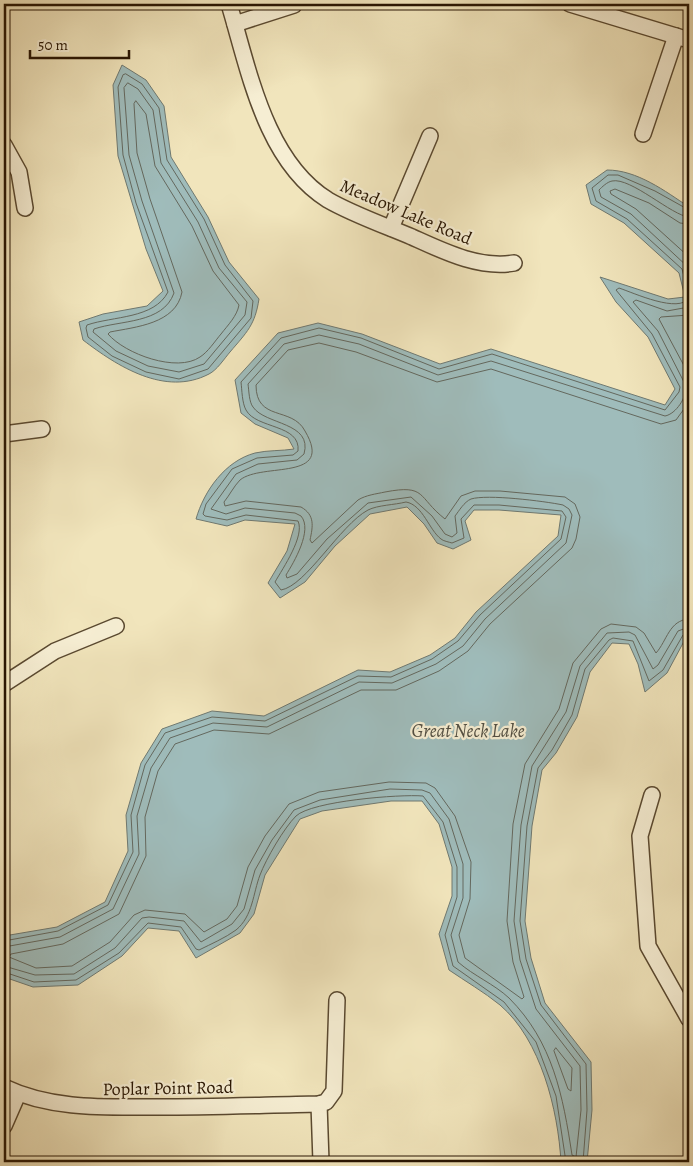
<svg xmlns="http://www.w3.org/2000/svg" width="693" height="1166" viewBox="0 0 693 1166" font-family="Alegreya,serif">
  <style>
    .water { fill: #9fbcbb; stroke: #6f7971 }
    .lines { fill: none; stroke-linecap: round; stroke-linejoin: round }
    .shore { stroke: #64685e; stroke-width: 1 }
    .street-casing { stroke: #5a4930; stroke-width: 18 }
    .street { stroke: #f6eed3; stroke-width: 15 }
    .labels { text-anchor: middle; stroke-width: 4.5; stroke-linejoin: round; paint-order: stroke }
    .street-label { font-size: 18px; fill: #281502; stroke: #f6eed3 }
    .water-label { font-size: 19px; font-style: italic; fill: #524f43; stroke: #f6eed3 }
  </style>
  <rect width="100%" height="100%" fill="#f1e5bc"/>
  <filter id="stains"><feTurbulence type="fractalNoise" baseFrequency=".004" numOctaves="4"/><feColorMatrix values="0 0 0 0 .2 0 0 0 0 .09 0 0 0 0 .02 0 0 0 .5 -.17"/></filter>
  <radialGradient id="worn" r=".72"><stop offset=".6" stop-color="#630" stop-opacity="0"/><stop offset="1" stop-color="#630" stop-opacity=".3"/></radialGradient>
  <g class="water">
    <path d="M122,65l24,15 18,26 7,51 37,60 21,45 30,37c-4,26 -12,33 -29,53 -6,7 -13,18 -21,22 -44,23 -92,-8 -126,-34l-4,-18 24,-8 44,-8 16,-15 -17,-42 -28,-93 -5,-71z"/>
    <path d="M607,170c30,0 58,21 82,37v425l-22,41 -22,19 -7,-28 -9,-20 -17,-1 -22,29 -13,45 -21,36 -14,17 -10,56 -7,95 6,37 14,45 46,59 1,48 -5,52h-26c-3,-52 -20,-122 -61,-157 -16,-13 -35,-24 -51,-35l-10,-36 13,-38v-29l-13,-43 -17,-23h-31l-69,10 -22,8 -35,56 -11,39 -14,19 -44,25 -17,-27 -31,-3 -26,28 -44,29 -45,2 -29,-10v-41l53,-9 48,-25 23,-51 -2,-36 15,-52 21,-34 50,-18 52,5 94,-46 32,2 40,-17 25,-17 21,-26 82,-76 3,-21 -62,-5h-25l-9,11 6,19 -18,9 -16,-6 -13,-19 -17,-17 -37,7 -35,32 -30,36 -25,16 -12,-15 19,-32 8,-27 -50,-4 -18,6 -31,-7c8,-28 29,-58 59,-66 13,-3 27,-2 39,-4l-6,-11 -33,-14 -14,-11 -6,-33 43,-47 40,-10 44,11 78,30 51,-15 174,56 10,-16 -27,-52 -32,-35 -16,-25 68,22 17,-2 -6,-24 -55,-50 -33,-19 -5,-19z"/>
  </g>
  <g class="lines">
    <g class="shore">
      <path d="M126,74l16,10 17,24 8,52 37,59 21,46 28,36 -2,17 -43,51 -29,10 -33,-7 -34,-16 -24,-19 -2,-9 1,-3c26,-9 67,-6 81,-33l-32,-89 -13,-48 -5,-68 5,-12z"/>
      <path d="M128,83l10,6 15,21 8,53 37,59 21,46 28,34 -2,13 -41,49 -25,8 -31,-6 -32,-15 -23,-19 1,-3c26,-9 69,-5 80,-36l-32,-92 -13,-46 -5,-67z"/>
      <path d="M136,101l10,13 9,52 37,60 21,45 26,34c-2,11 -11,20 -18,29 -6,7 -13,18 -21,23 -23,16 -75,-3 -92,-23l2,-2c25,-5 66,-8 72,-40l-32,-93 -13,-46 -3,-49z"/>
      <path d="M689,210l-34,-19 -37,-16h-10l-16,13 4,13 31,18 55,50 7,26"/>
      <path d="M689,217c-17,-1 -58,-40 -77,-36 -5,1 -10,6 -13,9l2,7 30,17 58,54"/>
      <path d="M689,224l-9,-1 -31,-20 -34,-14 -5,2 1,3 25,15 53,48"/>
      <path d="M689,315l-28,2 -2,2 30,56"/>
      <path d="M689,402l-13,18 -15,4 -170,-55 -54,13 -81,-30 -37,-9 -31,7 -32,35c0,37 36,21 49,46 30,51 -43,31 -65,49 -6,6 -11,16 -16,22l1,4 21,-5 55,6c14,8 12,19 9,33l2,3 46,-43c8,-5 18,-6 27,-8 42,-8 32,5 60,27l16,-23 14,-5h25l65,6 10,7 5,13 -4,22 -4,9 -82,76 -22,27 -29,20 -43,19h-35l-92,44 -55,-4 -39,14 -17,27 -13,46 1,39 -27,58 -56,30 -52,10 -2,3 27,11 36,-2 38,-24 24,-27 11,-5 40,4 19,18 23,-13 10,-13 11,-39 17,-31 24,-32 30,-12 70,-10 37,1 9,5 20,28 16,46 -1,37 -11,36 6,23 57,41 2,-2 -11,-35 -6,-41 6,-97 12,-60 34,-55 14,-46 28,-34 10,-5 25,3 8,6 12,20c11,-12 13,-33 33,-34"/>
      <path d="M4,941l54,-10 50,-26 25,-53 -2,-37 14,-50 20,-32 47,-16 53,4 93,-45 33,1 41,-18 26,-18 22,-26 81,-76 5,-22 -4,-6 -63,-6h-25l-13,14 3,19 -12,5c-3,-1 -9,-2 -11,-4 -12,-9 -18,-34 -35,-37 -12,3 -28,3 -38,8 -28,15 -62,76 -87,80l-6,-8c8,-14 30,-46 23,-61l-52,-6 -19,5 -22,-4 -2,-2 3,-10 26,-35 25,-11 36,-3 5,-4c3,-27 -42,-22 -52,-41 -4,-7 -4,-20 -5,-28l40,-44 38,-10 42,10 78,31 53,-15 173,56 14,-18 1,-5 -28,-53 -36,-44 3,-2c15,5 60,26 70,10"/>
      <path d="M4,947l56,-10 53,-28 26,-55 -2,-38 14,-48 19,-30 43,-15 54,4 92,-45 33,1 44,-19 27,-18 22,-27 81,-76 6,-28 -3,-6 -6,-4c-19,-4 -76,-11 -92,-6 -7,3 -12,12 -16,17l2,17 -5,4 -7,-3 -13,-18 -21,-19 -43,6 -41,36 -30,35 -10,4 -1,-3c8,-13 27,-45 15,-59l-6,-3 -50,-5 -19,6 -15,-5 25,-35 22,-10 39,-4 7,-6c9,-32 -39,-29 -51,-47 -4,-5 -4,-16 -5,-23l36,-40 35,-9 40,9 79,31 53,-14 174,55c11,-2 22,-19 21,-30l-28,-55 -25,-29 3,-2 31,11 22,-4"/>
      <path d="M4,966l31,9 39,-1 41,-26 27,-30 7,-1 35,4 17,21 31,-18 12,-15 11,-39 17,-30 22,-30 26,-10 70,-11 32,1 8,3 19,26 14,45v34l-12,37 7,27c16,14 36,22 51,36 44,44 54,98 63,157l4,2 5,-47 -1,-44 -44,-57 -16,-49 -6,-39 7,-96 11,-59 34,-54 14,-46 27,-33 22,-1 6,3 18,34 5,-4 20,-34 11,-4"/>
      <path d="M4,972l30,10 42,-2 43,-27 29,-30 33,4 15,22 3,1c12,-6 26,-12 37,-20 17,-14 17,-37 24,-55 6,-16 24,-47 36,-59 16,-15 104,-22 127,-20l20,26 14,45v30l-12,38 8,31 51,36 32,40 20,54 10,66"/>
      <path d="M556,1048l16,20 -1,23 -3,-2 -14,-38z"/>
      <path d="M583,1162l4,-52 -1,-46 -45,-59 -15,-46 -6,-38 7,-95 11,-58 14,-18 20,-35 13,-46 24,-29 4,-2 20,3 16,40 14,-11 20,-35 6,-2"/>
    </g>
    <g class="street-casing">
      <g id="street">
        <path d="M229,4c20,66 36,157 99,196 24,14 58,26 84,37 31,14 67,32 102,26"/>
        <path d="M570,4l119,36"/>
        <path d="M235,24l59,-19"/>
        <path d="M643,134l33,-98"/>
        <path d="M4,145l15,27 6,36"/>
        <path d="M391,228l39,-92"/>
        <path d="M4,434l38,-5"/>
        <path d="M4,684l51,-33 61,-25"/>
        <path d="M652,795l-12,41 8,110 41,73"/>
        <path d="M4,1087c48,23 102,20 154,20 54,0 107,-2 161,-3l7,-2 8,-11 3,-91"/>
        <path d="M319,1104l2,58"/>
        <path d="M4,1126l14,-32"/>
      </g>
    </g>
    <use href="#street" class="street"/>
  </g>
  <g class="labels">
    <g class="street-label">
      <text transform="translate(406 212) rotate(23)" y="6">Meadow Lake Road</text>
      <text transform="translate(168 1088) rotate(-1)" y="6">Poplar Point Road</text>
    </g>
    <g class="water-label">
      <text x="468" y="737">Great Neck Lake</text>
    </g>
  </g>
  <rect width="693" height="1166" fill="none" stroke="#f1e5bc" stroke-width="20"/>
  <rect x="5" y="5" width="683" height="1156" fill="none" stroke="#281502" stroke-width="2.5"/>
  <rect x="10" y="10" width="673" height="1146" fill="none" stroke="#281502"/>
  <path d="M30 50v8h99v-8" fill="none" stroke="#281502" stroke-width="2.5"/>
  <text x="38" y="50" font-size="15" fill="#281502" stroke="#f6eed3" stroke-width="4" paint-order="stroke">50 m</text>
  <rect width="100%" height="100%" filter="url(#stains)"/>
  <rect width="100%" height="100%" fill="url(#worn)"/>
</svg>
